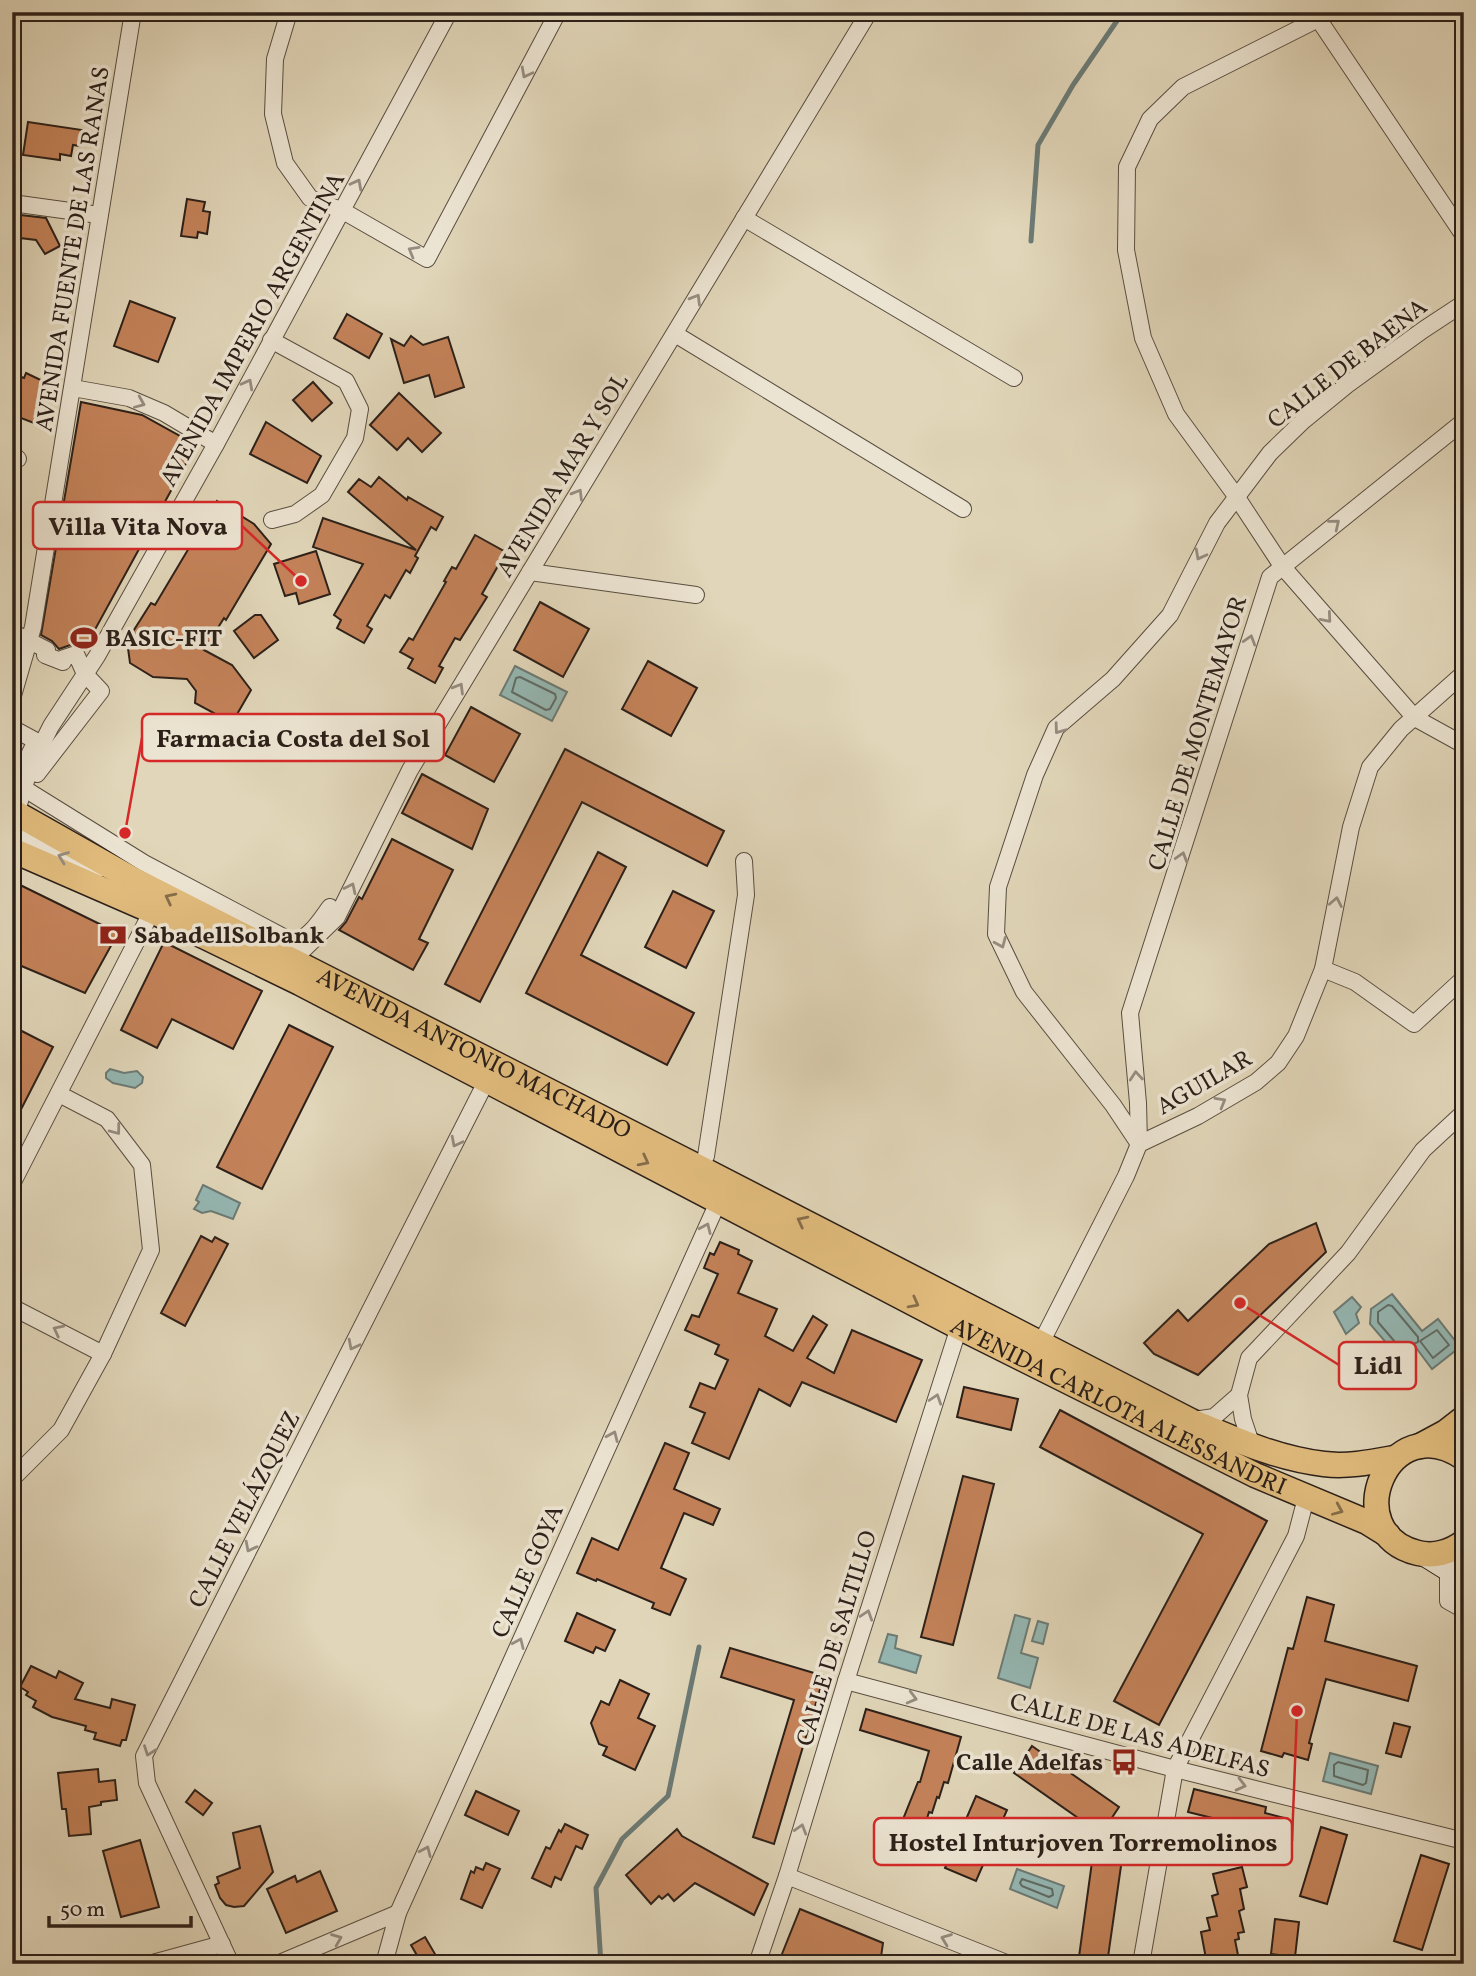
<svg xmlns="http://www.w3.org/2000/svg" width="1476" height="1976" viewBox="0 0 1476 1976" font-family="Vollkorn,serif">
  <style>
    .water { fill: #95b8b4; stroke: #6b7b76; stroke-width: 2 }
    .lines { fill: none; stroke-linecap: round; stroke-linejoin: round }
    .shore { stroke: #606c66; stroke-width: 2 }
    .stream { stroke: #6b7b76; stroke-width: 5 }
    .building { fill: #c48259; stroke: #2c2019; stroke-width: 2 }
    .street-casing { stroke: #594e41; stroke-width: 18 }
    .secondary-casing { stroke: #2c2019; stroke-width: 25 }
    .primary-casing { stroke: #2c2019; stroke-width: 27 }
    .street { stroke: #ece4d2; stroke-width: 16 }
    .secondary { stroke: #ece4d2; stroke-width: 23 }
    .primary { stroke: #e0bb7c; stroke-width: 24 }
    .oneway { stroke: #968c7f }
    .oneway2 { stroke: #866e4a }
    .labels { text-anchor: middle; stroke-width: 7; stroke-linejoin: round; paint-order: stroke }
    .street-label { font-size: 24px; fill: #2c2019; stroke: #ece4d2 }
    .poi-label { font-size: 24px; font-weight: bold; fill: #2c2019; stroke: #ece4d2; text-anchor: start }
    .leader { fill: none; stroke: #d62828; stroke-width: 2.5 }
    .callout-dot { fill: #d62828; stroke: #ece4d2; stroke-width: 2.5 }
    .callout { fill: #ece4d2; stroke: #d62828; stroke-width: 2.5 }
    .callout-label { font-size: 26px; text-anchor: middle; font-weight: bold; fill: #2c2019 }
  </style>
  <rect width="100%" height="100%" fill="#e1d6b9"/>
  <filter id="stains"><feTurbulence type="fractalNoise" baseFrequency=".00286" numOctaves="4"/><feColorMatrix values="0 0 0 0 .2 0 0 0 0 .09 0 0 0 0 .02 0 0 0 .5 -.17"/></filter>
  <radialGradient id="worn" r=".72"><stop offset=".6" stop-color="#630" stop-opacity="0"/><stop offset="1" stop-color="#630" stop-opacity=".3"/></radialGradient>
  <g class="water">
    <path d="M515,666l52,26 -15,29 -52,-26z"/>
    <path d="M110,1069l14,4 13,-2 6,6 -1,6 -7,5 -22,-5 -7,-5v-5z"/>
    <path d="M203,1185l37,18 -7,16 -22,-8 -9,2 -8,-4 5,-7 -3,-2z"/>
    <path d="M1392,1294l30,37 16,-12 22,28 -28,22 -15,-20 -16,11 -31,-36 1,-15z"/>
    <path d="M1352,1297l9,10 -5,7 3,9 -13,11 -12,-22z"/>
    <path d="M1015,1615l15,4 -9,34 17,5 -8,30 -32,-10z"/>
    <path d="M1038,1621l10,3 -5,20 -11,-3z"/>
    <path d="M888,1634l9,2 -2,12 26,8 -5,17 -37,-11z"/>
    <path d="M1330,1753l48,13 -7,28 -48,-13z"/>
    <path d="M1017,1869l47,17 -7,22 -47,-19z"/>
  </g>
  <g class="lines">
    <g class="shore">
      <path d="M520,677l35,17 1,4 -6,11 -4,1 -34,-18 4,-14z"/>
      <path d="M1388,1305l4,1 26,31v5l-17,7 -23,-27v-10z"/>
      <path d="M1437,1330l12,15 -16,13 -13,-17z"/>
      <path d="M1338,1762l30,8 -2,13 -3,2 -29,-9v-11z"/>
      <path d="M1022,1879l30,10 1,6 -4,2 -27,-11 -2,-3z"/>
    </g>
    <g class="stream">
      <path d="M1031,241l7,-96 35,-60 50,-73"/>
      <path d="M601,1964l-5,-76 26,-49 46,-43 31,-149"/>
    </g>
  </g>
  <g class="building">
    <path d="M28,122l54,8 -2,16 -7,-1 -2,11 -11,-2v6l-37,-5z"/>
    <path d="M187,199l18,3 -2,9 7,1 -3,22 -9,-2 -1,6 -16,-2z"/>
    <path d="M12,214l34,4 14,28 -15,8 -9,-14 -24,-3z"/>
    <path d="M130,301l45,17 -17,44 -44,-16z"/>
    <path d="M347,314l35,20 -13,24 -35,-20z"/>
    <path d="M411,336l12,9 25,-8 16,50 -29,10 -6,-22 -25,8 -13,-44 13,7z"/>
    <path d="M26,373l23,11 -6,14 4,9 -8,18 -18,-7 -3,-7 -6,-3v-23l4,-10 8,3z"/>
    <path d="M313,382l19,21 -20,18 -19,-21z"/>
    <path d="M399,393l42,40 -19,19 -14,-14 -11,12 -27,-25z"/>
    <path d="M81,402l61,13 54,30 -110,201 -2,2 -11,-4 -14,5 -7,-8 -11,-6z"/>
    <path d="M266,422l55,34 -14,27 -57,-29z"/>
    <path d="M379,477l28,23 1,-3 35,20 -7,13 -5,-3 -16,29 3,2 -8,15 -4,-3 -16,28 -5,-3 -18,31 5,3 -8,14 -27,-15 4,-8 -7,-5 29,-51 -50,-17 10,-29 93,32 -68,-58 11,-13 12,8z"/>
    <path d="M217,501l37,23 17,20 -45,76 -2,-2 -20,32 28,15 19,25 -19,33 -37,-20 1,-12 -9,-12 -34,-2 -23,-14 -3,-22 24,-38 4,2z"/>
    <path d="M475,535l36,20 -8,14 -5,-3 -16,28 5,3 -27,43 -5,-2 -16,28 4,2 -8,15 -27,-15 5,-9 -13,-7 9,-14 4,2 33,-58 -2,-1 8,-14 4,2z"/>
    <path d="M316,551l14,43 -31,10 -3,-11 -11,3 -11,-32z"/>
    <path d="M540,602l49,27 -26,48 -49,-27z"/>
    <path d="M255,615h6l17,25 -24,18 -20,-27z"/>
    <path d="M648,661l49,27 -26,48 -49,-27z"/>
    <path d="M471,707l49,27 -26,48 -49,-27z"/>
    <path d="M565,749l159,82 -17,35 -125,-64 -102,200 -35,-18z"/>
    <path d="M422,774l66,35 -16,40 -70,-36z"/>
    <path d="M392,839l61,31 -34,69 9,4 -15,27 -74,-40 7,-8 13,-25 3,2z"/>
    <path d="M598,852l28,15 -45,88 113,58 -27,52 -141,-72z"/>
    <path d="M12,881l106,52 -33,60 -73,-31z"/>
    <path d="M673,891l41,20 -28,57 -41,-21z"/>
    <path d="M164,942l98,49 -29,58 -61,-30 -15,29 -36,-18z"/>
    <path d="M289,1025l44,22 -71,142 -45,-22z"/>
    <path d="M12,1026l41,21 -41,80z"/>
    <path d="M1316,1223l10,29 -128,123 -44,-21 -10,-11 34,-33 10,11 81,-77z"/>
    <path d="M201,1236l11,6 3,-5 13,7 -43,82 -24,-13z"/>
    <path d="M720,1242l19,8 -1,4 14,7 -14,32 39,16 -12,27 28,15 20,-35 14,9 -20,33 27,15 18,-43 70,30 -26,62 -94,-40 -12,24 -31,-17 -30,70 -37,-16 13,-30 -15,-6 10,-24 15,6 13,-29 -13,-6 4,-9 -34,-15 7,-15 7,2 19,-43 -14,-6 6,-15 4,2z"/>
    <path d="M964,1387l54,12 -7,31 -54,-13z"/>
    <path d="M1060,1410l207,111 -108,204 -45,-24 89,-167 -163,-87z"/>
    <path d="M665,1443l24,10 -15,36 46,20 -7,16 -29,-12 -23,55 25,11 -16,36 -18,-7 2,-5 -57,-24 -1,2 -19,-8 15,-35 26,12z"/>
    <path d="M963,1476l31,8 -41,161 -32,-8z"/>
    <path d="M1307,1597l27,8 -9,36 92,25 -9,35 -82,-22 -17,64 3,1 -4,16 -24,-7 -2,4 -21,-6 27,-103 5,1z"/>
    <path d="M577,1613l38,17 -10,21 -9,-4 -3,6 -28,-12z"/>
    <path d="M730,1648l94,28 -50,168 -21,-7 41,-137 -73,-23z"/>
    <path d="M31,1666l25,12 3,-7 24,12 -8,16 35,9 2,-9 23,6 -9,35h-4l-2,6 -26,-7 2,-6 -11,-3 1,-4 -34,-9 -19,-10 3,-6 -10,-6 2,-3 -8,-5z"/>
    <path d="M620,1680l29,14 -11,24 17,8 -20,44 -32,-15 4,-8 -8,-3 -8,-21 10,-22 8,4z"/>
    <path d="M866,1709l95,28 -13,46 -4,-1 -5,16 -2,-1 -5,16 -3,-1 -5,16 -3,-1 -5,16 -2,-1 -3,8 -19,-6 5,-16 2,1 19,-47h2l9,-31 -69,-21z"/>
    <path d="M1394,1723l16,4 -9,30 -15,-4z"/>
    <path d="M1032,1746l87,61 -18,27 -87,-61z"/>
    <path d="M98,1769l1,13 16,-2 2,20 -16,2v3l-12,2 2,27 -22,2 -3,-27h-4l-4,-36z"/>
    <path d="M1194,1789l72,18 -1,6 23,6 -6,27 -24,-6 3,-10 -73,-18z"/>
    <path d="M195,1790l17,13 -9,12 -17,-13z"/>
    <path d="M476,1791l43,20 -11,24 -43,-20z"/>
    <path d="M976,1796l31,14 -31,71 -31,-13z"/>
    <path d="M565,1824l23,11 -6,14 -6,-3 -15,34 -6,-3 -4,10 -19,-9 14,-31 4,2 9,-19 2,2z"/>
    <path d="M260,1826l13,46 -29,34 -10,1 -8,-2 -6,-7 -5,-13 4,-2 -2,-6 23,-9 -7,-35z"/>
    <path d="M1321,1827l26,8 -20,69 -27,-8z"/>
    <path d="M677,1829l5,7 86,48 -14,31 -59,-32 -21,18 -6,-7 -6,5 -3,-3 -8,8 -25,-29z"/>
    <path d="M140,1840l19,67 -38,10 -18,-66z"/>
    <path d="M1095,1840l29,5 -17,119h-29z"/>
    <path d="M1421,1855l28,9 -27,86 -28,-9z"/>
    <path d="M486,1863l14,6 -18,39 -21,-9 10,-28 3,2 2,-6 7,3z"/>
    <path d="M1242,1867l5,20 -7,2 4,20 -5,2 5,21 -6,1 1,6 -4,1 4,20 -15,4h-17l-6,-32 9,-2 -3,-12 10,-2 -5,-20 6,-2 -5,-20z"/>
    <path d="M320,1871l17,40 -51,22 -19,-44 28,-13 2,6z"/>
    <path d="M800,1909l83,34 -3,21h-102z"/>
    <path d="M1275,1919l24,3 -4,35 -24,-3z"/>
    <path d="M425,1937l10,17 2,10h-15l-11,-19z"/>
  </g>
  <g class="lines">
    <g class="street-casing">
      <g id="street">
        <path d="M289,12l-14,47 -2,55 12,49 25,35 33,13 84,48 131,-247"/>
        <path d="M1332,12l-149,75 -33,32 -23,48 -1,83 17,88 33,76 60,82 46,70 133,152 49,27"/>
        <path d="M1319,20l145,216"/>
        <path d="M12,203l87,12"/>
        <path d="M744,218l270,160"/>
        <path d="M675,334l288,175"/>
        <path d="M271,340l75,41 14,28 -5,29 -33,57 -27,19 -23,6"/>
        <path d="M73,388l56,10 35,15 52,31"/>
        <path d="M12,453l6,6"/>
        <path d="M530,572l166,23"/>
        <path d="M12,632l35,18 -2,5 18,7 1,-4 12,-4 9,20 16,17 -64,83 -13,-9 12,-24 -24,-13"/>
        <path d="M12,699l21,-72 100,-615"/>
        <path d="M12,781l132,82 149,79c17,-4 27,-22 37,-35"/>
        <path d="M16,814l14,-46 21,-42 46,-70 119,-212 233,-432"/>
        <path d="M12,833c28,14 57,32 89,35"/>
        <path d="M1323,969l32,13 59,42 50,-46"/>
        <path d="M298,972l-1,-11 4,-9 36,-35 73,-147 459,-758"/>
        <path d="M1139,1143l-1,-40 -8,-90 140,-436 194,-156"/>
        <path d="M1139,1144l-26,-39 -89,-113 -28,-58 2,-47 37,-112 21,-47 57,-49 57,-64 47,-92 53,-70 33,-32 44,-36 76,-55 41,-27"/>
        <path d="M700,1168l6,-12 40,-261 -2,-34"/>
        <path d="M12,1184l140,-273"/>
        <path d="M12,1307l91,47"/>
        <path d="M1040,1345l86,-169 13,-32 59,-28 58,-34 22,-19 18,-27 27,-67 28,-142 19,-60 31,-38 63,-56"/>
        <path d="M1194,1420l20,-3 25,-22"/>
        <path d="M1252,1446l-9,-27 -4,-24 10,-37 99,-105 75,-103 41,-38"/>
        <path d="M12,1479l49,-49 42,-76 48,-104 -9,-85 -35,-46 -48,-25"/>
        <path d="M1448,1570v31l16,9"/>
        <path d="M846,1681l329,88 289,72"/>
        <path d="M787,1876l222,88"/>
        <path d="M12,1959l5,5"/>
        <path d="M149,1964l73,-20"/>
        <path d="M231,1964l-84,-181 -3,-27 346,-682"/>
        <path d="M277,1964l121,-51"/>
        <path d="M384,1964l14,-51 321,-713"/>
        <path d="M757,1964l30,-88 59,-195 113,-354"/>
        <path d="M1141,1964l34,-195 121,-233 10,-38"/>
      </g>
    </g>
    <g class="secondary-casing">
      <path id="secondary" d="M1424,1554l40,25"/>
    </g>
    <g class="primary-casing">
      <g id="primary">
        <path id="s1" d="M12,811l122,69 566,288 491,253c43,18 87,38 133,43 23,3 48,-2 70,-6"/>
        <path id="s2" d="M12,850l140,61 148,72 659,344 296,148 112,47 21,13"/>
        <path d="M1420,1446l26,-14 18,-14"/>
        <path d="M1464,1458c-76,-53 -128,75 -46,95 16,4 33,-1 46,-11"/>
      </g>
    </g>
    <use href="#street" class="street"/>
    <use href="#secondary" class="secondary"/>
    <use href="#primary" class="primary"/>
  </g>
  <defs><path id="oneway-chevron" d="M-2-3.5L2.5 0L-2 3.5" fill="none" stroke-width="1.6" stroke-linecap="round" stroke-linejoin="round" transform="scale(1.75)"/></defs>
  <g class="oneway">
    <use href="#oneway-chevron" transform="translate(526 73) rotate(118)"/>
    <use href="#oneway-chevron" transform="translate(357 184) rotate(-62)"/>
    <use href="#oneway-chevron" transform="translate(413 251) rotate(-150)"/>
    <use href="#oneway-chevron" transform="translate(696 299) rotate(-59)"/>
    <use href="#oneway-chevron" transform="translate(248 384) rotate(-62)"/>
    <use href="#oneway-chevron" transform="translate(140 403) rotate(23)"/>
    <use href="#oneway-chevron" transform="translate(578 494) rotate(-59)"/>
    <use href="#oneway-chevron" transform="translate(1335 524) rotate(-39)"/>
    <use href="#oneway-chevron" transform="translate(1200 555) rotate(118)"/>
    <use href="#oneway-chevron" transform="translate(1327 618) rotate(49)"/>
    <use href="#oneway-chevron" transform="translate(1250 640) rotate(-73)"/>
    <use href="#oneway-chevron" transform="translate(459 688) rotate(-59)"/>
    <use href="#oneway-chevron" transform="translate(1059 729) rotate(126)"/>
    <use href="#oneway-chevron" transform="translate(63 857) rotate(-159)"/>
    <use href="#oneway-chevron" transform="translate(1182 857) rotate(-73)"/>
    <use href="#oneway-chevron" transform="translate(351 888) rotate(-64)"/>
    <use href="#oneway-chevron" transform="translate(1336 902) rotate(-79)"/>
    <use href="#oneway-chevron" transform="translate(1001 943) rotate(67)"/>
    <use href="#oneway-chevron" transform="translate(1136 1076) rotate(-95)"/>
    <use href="#oneway-chevron" transform="translate(1221 1102) rotate(-30)"/>
    <use href="#oneway-chevron" transform="translate(116 1130) rotate(53)"/>
    <use href="#oneway-chevron" transform="translate(456 1142) rotate(117)"/>
    <use href="#oneway-chevron" transform="translate(706 1228) rotate(-66)"/>
    <use href="#oneway-chevron" transform="translate(58 1330) rotate(-153)"/>
    <use href="#oneway-chevron" transform="translate(353 1345) rotate(117)"/>
    <use href="#oneway-chevron" transform="translate(936 1399) rotate(-72)"/>
    <use href="#oneway-chevron" transform="translate(613 1436) rotate(-66)"/>
    <use href="#oneway-chevron" transform="translate(250 1547) rotate(117)"/>
    <use href="#oneway-chevron" transform="translate(867 1615) rotate(-72)"/>
    <use href="#oneway-chevron" transform="translate(519 1643) rotate(-66)"/>
    <use href="#oneway-chevron" transform="translate(912 1698) rotate(15)"/>
    <use href="#oneway-chevron" transform="translate(149 1751) rotate(110)"/>
    <use href="#oneway-chevron" transform="translate(1241 1785) rotate(14)"/>
    <use href="#oneway-chevron" transform="translate(801 1829) rotate(-73)"/>
    <use href="#oneway-chevron" transform="translate(426 1851) rotate(-66)"/>
    <use href="#oneway-chevron" transform="translate(337 1939) rotate(-22)"/>
    <use href="#oneway-chevron" transform="translate(946 1939) rotate(-159)"/>
  </g>
  <g class="oneway2">
    <use href="#oneway-chevron" transform="translate(170 898) rotate(-153)"/>
    <use href="#oneway-chevron" transform="translate(644 1161) rotate(27)"/>
    <use href="#oneway-chevron" transform="translate(802 1221) rotate(-153)"/>
    <use href="#oneway-chevron" transform="translate(914 1303) rotate(28)"/>
    <use href="#oneway-chevron" transform="translate(1338 1510) rotate(23)"/>
  </g>
  <defs>
    <g id="stadium-bare" transform="scale(2.1)"><path d="M0-5a6.5 5 0 1 0 0 10a6.5 5 0 1 0 0-10ZM-3.5-1.8h7v3.6h-7Z" fill="#8f2418" stroke="#ece4d2" stroke-width="2.5" paint-order="stroke"/></g>
    <g id="bank-bare" transform="scale(2.1)"><path d="M-6-4H6V4H-6ZM0-2.3a2.3 2.3 0 1 0 0 4.6a2.3 2.3 0 1 0 0-4.6Z" fill="#8f2418" stroke="#ece4d2" stroke-width="2.5" paint-order="stroke"/></g>
    <g id="bus-bare" transform="scale(2.1)"><path d="M-5-6H5V4H4V6H2V4H-2V6H-4V4H-5ZM-3.5-4V0h7V-4ZM-3.5 1.2v1.5H-2V1.2ZM2 1.2v1.5H3.5V1.2Z" fill="#8f2418" stroke="#ece4d2" stroke-width="2.5" paint-order="stroke"/></g>
  </defs>
  <g fill-rule="evenodd">
    <use href="#stadium-bare" x="84" y="638"/>
    <use href="#bank-bare" x="113" y="935"/>
    <use href="#bus-bare" x="1124" y="1762"/>
  </g>
  <g class="labels">
    <g class="street-label">
      <text transform="translate(72 249) rotate(-81)" y="8">AVENIDA FUENTE DE LAS RANAS</text>
      <text transform="translate(252 329) rotate(-61)" y="8">AVENIDA IMPERIO ARGENTINA</text>
      <text transform="translate(1347 363) rotate(-38)" y="8">CALLE DE BAENA</text>
      <text transform="translate(562 475) rotate(-59)" y="8">AVENIDA MAR Y SOL</text>
      <text transform="translate(1197 733) rotate(-73)" y="8">CALLE DE MONTEMAYOR</text>
      <text dy="8" stroke="none"><textPath href="#s1" startOffset="522">AVENIDA ANTONIO MACHADO</textPath></text>
      <text transform="translate(1204 1082) rotate(-30)" y="8">AGUILAR</text>
      <text dy="8" stroke="none"><textPath href="#s2" startOffset="1239">AVENIDA CARLOTA ALESSANDRI</textPath></text>
      <text transform="translate(244 1509) rotate(-63)" y="8">CALLE VELÁZQUEZ</text>
      <text transform="translate(527 1571) rotate(-66)" y="8">CALLE GOYA</text>
      <text transform="translate(836 1638) rotate(-73)" y="8">CALLE DE SALTILLO</text>
      <text transform="translate(1140 1735) rotate(15)" y="8">CALLE DE LAS ADELFAS</text>
    </g>
    <g class="poi-label">
      <text x="105" y="646">BASIC-FIT</text>
      <text x="134" y="943">SabadellSolbank</text>
      <text x="1103" y="1770" text-anchor="end">Calle Adelfas</text>
    </g>
  </g>
  <path class="leader" d="M301 581L242 526M125 833L142 738M1240 1303L1339 1365M1297 1711L1292 1841"/>
  <g class="callout-dot">
    <circle cx="301" cy="581" r="7"/>
    <circle cx="125" cy="833" r="7"/>
    <circle cx="1240" cy="1303" r="7"/>
    <circle cx="1297" cy="1711" r="7"/>
  </g>
  <g class="callout">
    <rect x="33" y="502" width="209" height="47" rx="7"/>
    <rect x="142" y="714" width="302" height="47" rx="7"/>
    <rect x="1339" y="1342" width="77" height="47" rx="7"/>
    <rect x="874" y="1818" width="418" height="47" rx="7"/>
  </g>
  <g class="callout-label">
    <text x="138" y="535">Villa Vita Nova</text>
    <text x="293" y="747">Farmacia Costa del Sol</text>
    <text x="1378" y="1374">Lidl</text>
    <text x="1083" y="1851">Hostel Inturjoven Torremolinos</text>
  </g>
  <rect width="1476" height="1976" fill="none" stroke="#e1d6b9" stroke-width="42"/>
  <rect x="14" y="14" width="1448" height="1948" fill="none" stroke="#2c2019" stroke-width="3.5"/>
  <rect x="21" y="21" width="1434" height="1934" fill="none" stroke="#2c2019" stroke-width="2"/>
  <path d="M49 1916v10h142v-10" fill="none" stroke="#2c2019" stroke-width="3.5"/>
  <text x="60" y="1916" font-size="21" fill="#2c2019" stroke="#ece4d2" stroke-width="5" paint-order="stroke">50 m</text>
  <rect width="100%" height="100%" filter="url(#stains)"/>
  <rect width="100%" height="100%" fill="url(#worn)"/>
</svg>
